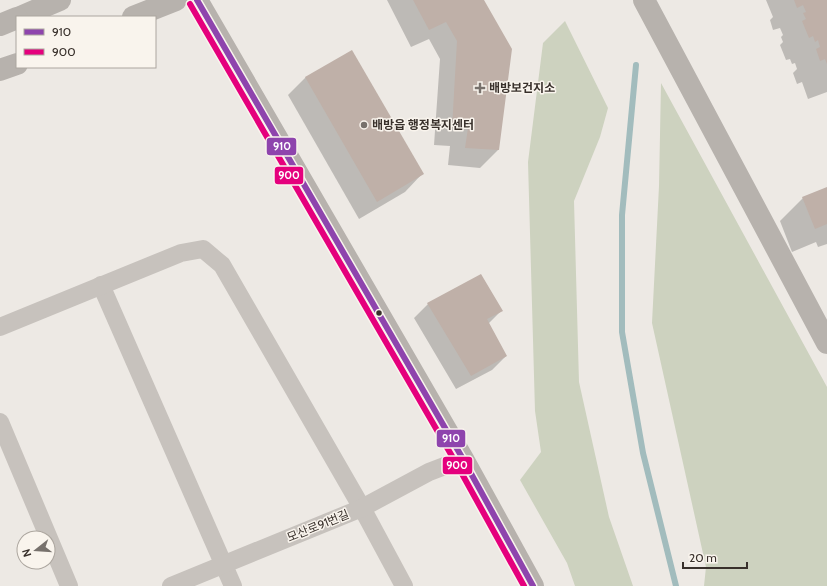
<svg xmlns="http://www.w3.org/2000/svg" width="827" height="586" viewBox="0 0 827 586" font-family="Cabin,'Noto Sans KR',sans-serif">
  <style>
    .green { fill: #cdd2bf }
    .shadow { fill: #0003 }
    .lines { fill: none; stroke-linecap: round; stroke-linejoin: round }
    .stream { stroke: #a2bcbd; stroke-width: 6 }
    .building { fill: #bfb0a8 }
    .street { stroke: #c7c2bd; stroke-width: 18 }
    .secondary { stroke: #b7b2ad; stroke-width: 22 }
    .bus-1-casing { stroke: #f9f4ed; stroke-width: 9 }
    .bus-2-casing { stroke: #f9f4ed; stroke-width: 9 }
    .bus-1 { stroke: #8e44ad; stroke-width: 6 }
    .bus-2 { stroke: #e5007d; stroke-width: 6 }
    .poi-dot { fill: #77716c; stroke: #f9f4ed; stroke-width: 1.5 }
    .bus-dot { fill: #38302b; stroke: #f9f4ed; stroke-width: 1.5 }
    .labels { text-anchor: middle; stroke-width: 3; stroke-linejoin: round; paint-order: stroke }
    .poi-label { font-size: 12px; font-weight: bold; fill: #38302b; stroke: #f9f4ed; text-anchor: start }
    .street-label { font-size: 12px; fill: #38302b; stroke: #f9f4ed }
    .line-badge { stroke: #f9f4ed; stroke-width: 1.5 }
    .badge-label { font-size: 11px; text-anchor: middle; font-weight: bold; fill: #fff }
  </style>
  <rect width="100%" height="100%" fill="#ede9e4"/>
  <g class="green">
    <path d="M565,21l43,87 -8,29 -26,64 5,181 30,135 24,69h-58l-8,-23 -47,-83 21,-28 -6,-41 -7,-249 15,-119z"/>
    <path d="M661,83l166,304v199h-123l2,-19 -54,-244 7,-137z"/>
  </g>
  <g class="shadow">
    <path d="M387,0h96l15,150 -18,18 -32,-3 2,-19 -16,-1 6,-86 -11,-20 -18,8z"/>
    <path d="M766,0h61v92l-19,7 -6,-17 -5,2 -4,-11 4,-4 -2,-6 -3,1 -2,-5 -4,1 -6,-15 3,-3 -2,-5 2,-2 -3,-7 -7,2 -3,-10 3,-3z"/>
    <path d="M306,77l116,97 -17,18 -46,27 -71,-124z"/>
    <path d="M827,188v56l-9,3 -2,-5 -24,10 -12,-31 23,-23z"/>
    <path d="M428,304l73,7 -13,13 18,32 -14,14 -36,19 -42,-71z"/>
  </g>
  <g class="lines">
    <path class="stream" d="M636,65l-14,150v117l21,121 33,133"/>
  </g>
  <g class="building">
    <path d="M413,0h71l28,49 -13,101 -34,-2 3,-20h-16l5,-87 -11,-19 -17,8z"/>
    <path d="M794,0h33v64l-2,-5 -5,2 -4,-12 4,-2 -2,-7 -3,2 -2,-6 -4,2 -7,-17 4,-2 -3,-6 3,-1 -3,-7 -6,3z"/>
    <path d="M352,50l72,124 -47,28 -72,-125z"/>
    <path d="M827,187v37l-12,5 -13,-32z"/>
    <path d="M481,274l22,37 -16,8 20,37 -36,20 -44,-73z"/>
  </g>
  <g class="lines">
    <g class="street">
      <path d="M101,285l132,301"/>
      <path d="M0,327l181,-74 22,-4 19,16 140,243 42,78"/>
      <path d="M0,422l69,164"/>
      <path d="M171,586l191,-78 67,-36 34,-13"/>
    </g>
    <g class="secondary">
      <path d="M197,0l266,459 70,127"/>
      <path d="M644,0l183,343"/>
      <path d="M20,17l40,-17"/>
      <path d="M133,17l43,-17"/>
      <path d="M0,25l17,-7"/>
      <path d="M0,70l17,-6"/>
    </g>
    <g class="bus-1-casing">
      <path id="bus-1" d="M197,0l266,459 70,127"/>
    </g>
    <g class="bus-2-casing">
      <path id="bus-2" d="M190,4l266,459 68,123"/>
    </g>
    <use href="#bus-1" class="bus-1"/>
    <use href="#bus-2" class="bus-2"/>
  </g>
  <g class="poi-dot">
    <path d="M478 82h4v4h4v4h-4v4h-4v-4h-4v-4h4z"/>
    <circle cx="364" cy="125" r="4"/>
  </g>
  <circle class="bus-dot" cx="379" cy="313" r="3.5"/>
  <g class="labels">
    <g class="poi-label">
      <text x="489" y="92">배방보건지소</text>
      <text x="372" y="129">배방읍 행정복지센터</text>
    </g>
    <g class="street-label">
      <text transform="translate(318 526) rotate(-22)" y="4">모산로91번길</text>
    </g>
  </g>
  <g class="line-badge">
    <rect x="266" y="137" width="31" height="19" rx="4" fill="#8e44ad"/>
    <rect x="274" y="166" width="30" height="19" rx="4" fill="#e5007d"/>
    <rect x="436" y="429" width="30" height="19" rx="4" fill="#8e44ad"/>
    <rect x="442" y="456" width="31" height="19" rx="4" fill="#e5007d"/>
  </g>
  <g class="badge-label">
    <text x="282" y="150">910</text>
    <text x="289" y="179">900</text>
    <text x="451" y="442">910</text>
    <text x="457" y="469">900</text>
  </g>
  <rect x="16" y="16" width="140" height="52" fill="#f9f4ed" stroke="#aca69f"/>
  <rect x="24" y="29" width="20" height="6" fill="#8e44ad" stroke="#aca69f"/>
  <text x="52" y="36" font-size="12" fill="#38302b">910</text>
  <rect x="24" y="49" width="20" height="6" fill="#e5007d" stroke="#aca69f"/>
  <text x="52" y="56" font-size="12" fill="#38302b">900</text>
  <g transform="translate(36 550) rotate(253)"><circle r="19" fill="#f9f4ed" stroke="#aca69f"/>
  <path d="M0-3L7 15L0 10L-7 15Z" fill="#77716c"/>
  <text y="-6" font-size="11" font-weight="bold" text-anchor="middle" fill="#38302b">N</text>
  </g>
  <path d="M683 562v6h64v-6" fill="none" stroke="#38302b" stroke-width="2"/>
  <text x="689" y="562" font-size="12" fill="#38302b" stroke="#f9f4ed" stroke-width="3" paint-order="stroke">20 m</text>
</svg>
